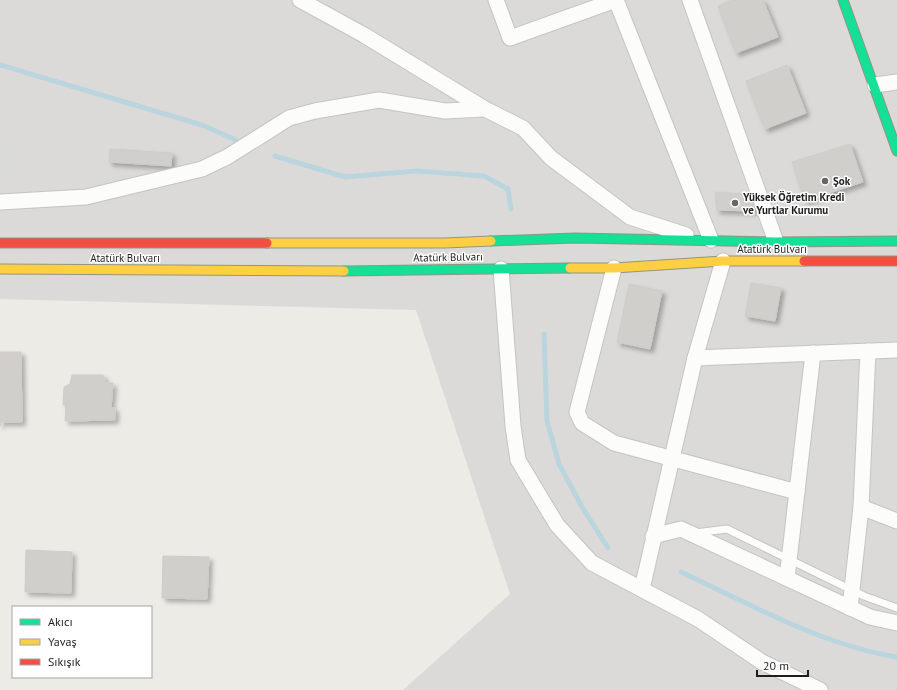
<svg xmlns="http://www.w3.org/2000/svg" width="897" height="690" viewBox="0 0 897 690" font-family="'PT Sans',sans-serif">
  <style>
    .residential { fill: #dbdad8 }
    .religious { fill: #dadad8 }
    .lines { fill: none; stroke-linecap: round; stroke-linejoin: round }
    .stream { stroke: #bbd5de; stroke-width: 5 }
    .building { fill: #d0cfcc; stroke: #cfccc8; filter: url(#shadow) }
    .lane-casing { stroke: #c5c4c2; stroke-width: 9 }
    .street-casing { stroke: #c5c4c2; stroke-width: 17 }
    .fast-casing { stroke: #92957f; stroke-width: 11 }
    .slow-casing { stroke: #92957f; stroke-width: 11 }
    .jam-casing { stroke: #92957f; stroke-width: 11 }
    .lane { stroke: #fcfcfb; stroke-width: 7 }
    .street { stroke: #fcfcfb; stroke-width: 15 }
    .fast { stroke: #16e098; stroke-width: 9 }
    .slow { stroke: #ffcf43; stroke-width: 9 }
    .jam { stroke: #f24e42; stroke-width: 9 }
    .poi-dot { fill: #666664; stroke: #fff; stroke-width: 1.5 }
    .labels { text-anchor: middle; stroke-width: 3; stroke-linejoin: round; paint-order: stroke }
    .poi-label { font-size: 11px; font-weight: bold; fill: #1e1e1e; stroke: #fff; text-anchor: start }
    .street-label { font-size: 11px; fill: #1e1e1e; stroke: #fff }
  </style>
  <defs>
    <filter id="shadow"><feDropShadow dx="3.5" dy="3.5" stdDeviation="2" flood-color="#0004"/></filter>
  </defs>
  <rect width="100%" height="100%" fill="#ecebe6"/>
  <path class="residential" d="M0,0h897v690h-494l107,-96 -94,-284 -416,-11z"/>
  <path class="religious" d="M3,137l16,5 -10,35 -9,-2v-30z"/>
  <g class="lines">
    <g class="stream">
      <path d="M0,65l202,60 34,15"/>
      <path d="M275,156l70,21 72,-6 67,5 24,13 3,20"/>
      <path d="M544,334l3,87 12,43 23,43 26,41"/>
      <path d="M681,572c69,32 140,73 216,85"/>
    </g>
  </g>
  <g class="building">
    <path d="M732,0h31l15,37 -42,16 -18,-47z"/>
    <path d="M787,65l19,48 -41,16 -19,-48z"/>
    <path d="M850,144l13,38 -58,19 -13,-39z"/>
    <path d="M110,149l62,4 -1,13 -62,-4z"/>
    <path d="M715,192l39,3v16l-37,-1z"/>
    <path d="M751,283l30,5 -6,33 -30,-5z"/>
    <path d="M629,284l33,7 -12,58 -33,-7z"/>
    <path d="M0,352h21l1,70h-21l-1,4z"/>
    <path d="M72,375h31l3,8h7l-2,25h4v12l-50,1 1,-16h-3l1,-18 6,-3z"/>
    <path d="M26,550l46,2 -1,41 -46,-1z"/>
    <path d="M163,556l46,1 -2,42 -45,-1z"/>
  </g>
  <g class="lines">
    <g class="lane-casing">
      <path id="lane" d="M695,533l32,-4 137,67 33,12"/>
    </g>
    <g class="street-casing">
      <g id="street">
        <path d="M300,0l64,35 121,74 38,19 28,30 79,59 56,18"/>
        <path d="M496,0l14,38 106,-38"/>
        <path d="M616,0l95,240"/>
        <path d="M690,0l86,242"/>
        <path d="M875,85l22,-3"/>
        <path d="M0,202l86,-5 116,-28 25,-12 62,-39 26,-7 64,-11 66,11 40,-2"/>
        <path d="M614,268l-37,144 5,11 32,20 183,49"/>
        <path d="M501,269l12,157 5,34 39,65 35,38 106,56 64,43 58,28"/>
        <path d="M695,358l202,-8"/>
        <path d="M861,507l36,14"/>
        <path d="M653,536l28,-7 189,88 27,6"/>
        <path d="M787,578l26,-225"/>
        <path d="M642,589l53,-231 28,-97"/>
        <path d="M850,608l11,-101 7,-156"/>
      </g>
    </g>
    <g class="fast-casing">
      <g id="fast">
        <path d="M843,0l54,151"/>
        <path d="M491,241l84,-3 201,4 121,-1"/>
        <path d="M344,271l226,-3"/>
      </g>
    </g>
    <g class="slow-casing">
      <g id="slow">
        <path d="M267,243h178l46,-2"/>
        <path d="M570,268h44l109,-7h81"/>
        <path d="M0,269l344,2"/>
      </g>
    </g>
    <g class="jam-casing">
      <g id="jam">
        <path d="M0,243h267"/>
        <path d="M804,261h93"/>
      </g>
    </g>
    <use href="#lane" class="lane"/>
    <use href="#street" class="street"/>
    <use href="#fast" class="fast"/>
    <use href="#slow" class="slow"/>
    <use href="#jam" class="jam"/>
  </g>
  <g class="poi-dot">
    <circle cx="825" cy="181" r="4"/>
    <circle cx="735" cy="203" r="4"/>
  </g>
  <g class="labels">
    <g class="poi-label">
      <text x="833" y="185">Şok</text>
      <text x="743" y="201">Yüksek Öğretim Kredi<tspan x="743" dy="13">ve Yurtlar Kurumu</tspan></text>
    </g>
    <g class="street-label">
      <text x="772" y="253">Atatürk Bulvarı</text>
      <text transform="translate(448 257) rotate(-1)" y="4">Atatürk Bulvarı</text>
      <text x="125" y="262">Atatürk Bulvarı</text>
    </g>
  </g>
  <rect x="12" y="606" width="140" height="72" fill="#ffffff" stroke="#a5a5a5"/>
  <rect x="20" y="619" width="20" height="6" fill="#16e098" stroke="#a5a5a5"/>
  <text x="48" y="626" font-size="12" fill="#1e1e1e">Akıcı</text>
  <rect x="20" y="639" width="20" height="6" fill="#ffcf43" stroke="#a5a5a5"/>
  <text x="48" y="646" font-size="12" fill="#1e1e1e">Yavaş</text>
  <rect x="20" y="659" width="20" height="6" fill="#f24e42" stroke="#a5a5a5"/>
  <text x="48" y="666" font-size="12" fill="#1e1e1e">Sıkışık</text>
  <path d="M757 670v6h51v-6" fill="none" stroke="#1e1e1e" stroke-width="2"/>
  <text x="763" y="670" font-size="12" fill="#1e1e1e" stroke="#ffffff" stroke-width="3" paint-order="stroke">20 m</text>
</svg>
